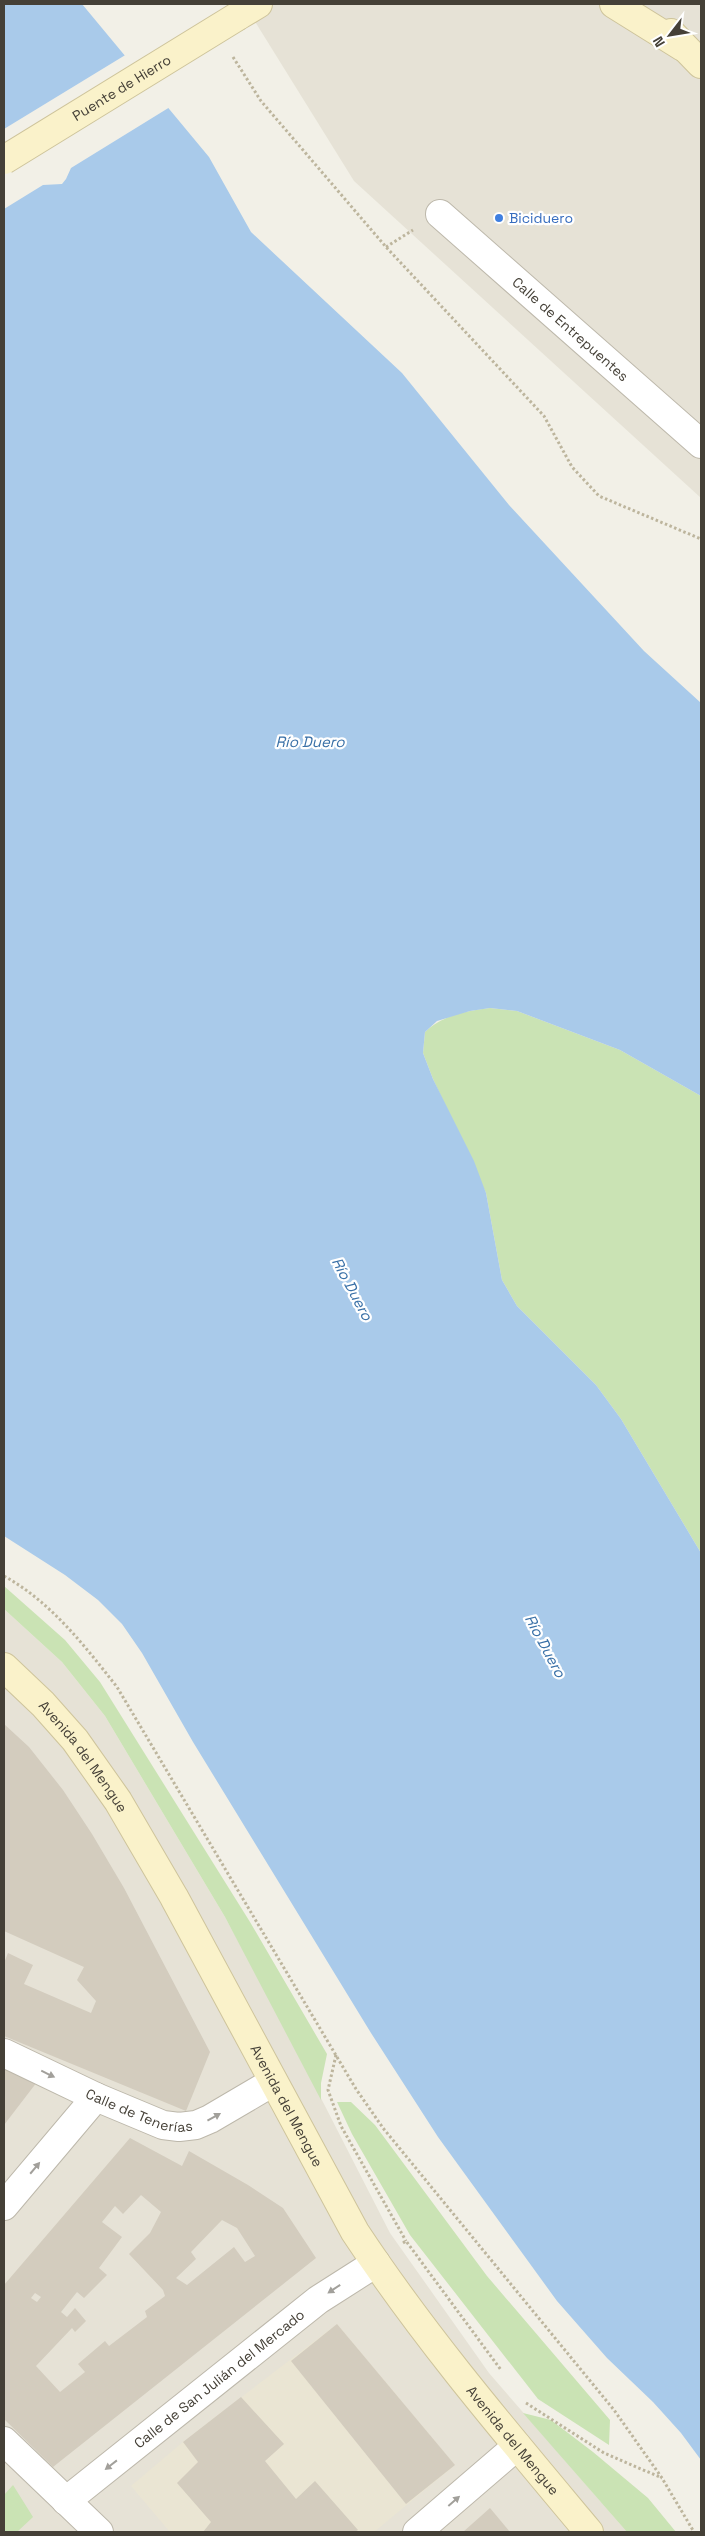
<svg xmlns="http://www.w3.org/2000/svg" width="705" height="2536" viewBox="0 0 705 2536" font-family="'Space Grotesk',sans-serif">
  <style>
    .residential { fill: #e6e2d6 }
    .education { fill: #eae5d3 }
    .green { fill: #cae3b4 }
    .water { fill: #a9caea }
    .pier { fill: #f2f0e7 }
    .building { fill: #d3ccbe; fill-rule: evenodd }
    .lines { fill: none; stroke-linecap: round; stroke-linejoin: round }
    .street-casing { stroke: #bdb8ab; stroke-width: 30 }
    .secondary-casing { stroke: #cec49b; stroke-width: 30 }
    .path { stroke: #bdb59d; stroke-width: 3; stroke-dasharray: 2.5 2.5; stroke-linecap: butt }
    .street { stroke: #fff; stroke-width: 28 }
    .secondary { stroke: #faf2ca; stroke-width: 28 }
    .secondary-bridge-casing { stroke: #cec49b; stroke-width: 30; stroke-linecap: butt }
    .secondary-bridge { stroke: #faf2ca; stroke-width: 28 }
    .oneway { fill: #a2a09b }
    .shop-dot { fill: #3f7fe0; stroke: #fff; stroke-width: 2 }
    .labels { text-anchor: middle; stroke-width: 4.5; stroke-linejoin: round; paint-order: stroke }
    .street-label { font-size: 14px; fill: #454037; stroke: #fff }
    .shop-label { font-size: 14px; fill: #366cbe; stroke: #fff; text-anchor: start }
    .water-label { font-size: 15px; font-style: italic; fill: #3970a7; stroke: #fff }
  </style>
  <rect width="100%" height="100%" fill="#f2f0e7"/>
  <g class="residential">
    <path d="M244,4h457v494l-347,-317z"/>
    <path d="M4,1609l58,53 43,54 120,201 57,105 108,211 99,140 138,159h-623z"/>
  </g>
  <path class="education" d="M337,2324l118,141 -81,67h-204l-39,-46 52,-44z"/>
  <g class="green">
    <path d="M490,1008l27,3 103,39 81,46v457l-80,-134 -25,-34 -79,-79 -15,-26 -16,-87 -53,-114 -10,-26 2,-21c18,-17 41,-21 65,-24z"/>
    <path d="M4,1586l61,54 35,42 150,240 77,132 -6,29v17l-96,-183 -120,-201 -43,-54 -58,-53z"/>
    <path d="M337,2102h14l24,23 112,151 123,144 -1,25 -71,-46 -128,-164 -58,-101z"/>
    <path d="M523,2413l28,7 42,32 55,46 28,34h-49z"/>
    <path d="M13,2485l20,32 -16,15h-13v-37z"/>
  </g>
  <path class="water" d="M4,4h78l127,153 42,75 151,141 107,132 135,146 57,52v393l-81,-46 -103,-39 -27,-3 -20,3 -33,10 -12,11 -2,21 10,26 41,82 12,32 16,87 15,26 79,79 25,34 80,134v907l-20,-27 -28,-31 -46,-44 -50,-57 -119,-164 -67,-104 -178,-291 -51,-89 -20,-29 -24,-24 -33,-25 -61,-39z"/>
  <path class="pier" d="M127,54l43,53 -99,61 -5,11 -4,5 -19,1 -39,24v-80z"/>
  <g class="building">
    <path d="M4,1724l25,23 34,43 29,44 32,54 86,164 -24,59 -182,-75v-73l4,-10 25,12 -9,19 67,29 5,-12 -19,-21 7,-13 -80,-36z"/>
    <path d="M4,2064l33,18 -33,43z"/>
    <path d="M130,2138l52,28 7,-15 59,34 35,23 33,50 -263,209 -49,-48v-134zM141,2195l20,17 -11,21 -21,21 34,36 2,6 -20,15 2,6 -38,29 -4,-5 -27,23 7,8 -25,20 -24,-26 36,-38 3,4 11,-11 -11,-13 -8,9 -6,-5 16,-20 7,6 23,-23 -8,-7 23,-31 -20,-15 13,-16 8,8zM222,2220l15,8 18,28 -10,6 -11,-15 -47,38 -11,-7 20,-19 -5,-7zM35,2293l6,4 -4,5 -6,-4z"/>
    <path d="M337,2324l118,141 -49,39 -115,-143z"/>
    <path d="M241,2397l43,47 -19,17 31,38 19,-18 43,49 -3,2h-152l8,-10 -34,-39 21,-21 -15,-20z"/>
    <path d="M490,2508l20,24h-47z"/>
  </g>
  <g class="lines">
    <g class="street-casing">
      <g id="street">
        <path id="s1" d="M440,214l261,230"/>
        <path id="s2" d="M4,2053l92,44 67,28 16,2 17,-2 14,-6 63,-37"/>
        <path d="M4,2206l92,-109"/>
        <path d="M4,2441l95,91"/>
        <path id="s3" d="M66,2501l252,-201 58,-37"/>
        <path d="M417,2532l100,-86"/>
      </g>
    </g>
    <g class="secondary-casing">
      <g id="secondary">
        <path d="M614,4l69,43"/>
        <path d="M238,16l20,-12"/>
        <path d="M671,33l30,31"/>
        <path id="s4" d="M4,1667l39,37 32,36 43,61 56,96 181,335c70,106 153,203 234,300"/>
      </g>
    </g>
    <g class="path">
      <path d="M233,57l28,44 125,146 158,169 28,51 27,29 102,43"/>
      <path d="M386,247l27,-17"/>
      <path d="M4,1576c47,26 80,69 113,111l239,402 27,39 231,282 48,68 32,54"/>
      <path d="M336,2055l-8,35 13,36 65,115"/>
      <path d="M403,2243l3,-2 95,129"/>
      <path d="M526,2403l78,50 58,25"/>
    </g>
    <use href="#street" class="street"/>
    <use href="#secondary" class="secondary"/>
    <g class="secondary-bridge-casing">
      <g id="secondary-bridge">
        <path id="s5" d="M4,160l234,-144"/>
      </g>
    </g>
    <use href="#secondary-bridge" class="secondary-bridge"/>
  </g>
  <defs><path id="oneway-solid" d="M-6-.8H1V-3.2L6.5 0L1 3.2V.8H-6Z" transform="scale(1.25)"/></defs>
  <g class="oneway">
    <use href="#oneway-solid" transform="translate(48 2074) rotate(26)"/>
    <use href="#oneway-solid" transform="translate(214 2117) rotate(-29)"/>
    <use href="#oneway-solid" transform="translate(35 2168) rotate(-50)"/>
    <use href="#oneway-solid" transform="translate(334 2289) rotate(146)"/>
    <use href="#oneway-solid" transform="translate(111 2465) rotate(142)"/>
    <use href="#oneway-solid" transform="translate(454 2501) rotate(-41)"/>
  </g>
  <circle class="shop-dot" cx="499" cy="218" r="5"/>
  <g class="labels">
    <g class="street-label">
      <text dy="5" stroke="none"><textPath href="#s5" startOffset="138">Puente de Hierro</textPath></text>
      <text dy="5" stroke="none"><textPath href="#s1" startOffset="174">Calle de Entrepuentes</textPath></text>
      <text dy="5" stroke="none"><textPath href="#s4" startOffset="120">Avenida del Mengue</textPath></text>
      <text dy="5" stroke="none"><textPath href="#s2" startOffset="148">Calle de Tenerías</textPath></text>
      <text dy="5" stroke="none"><textPath href="#s4" startOffset="525">Avenida del Mengue</textPath></text>
      <text dy="5" stroke="none"><textPath href="#s3" startOffset="196">Calle de San Julián del Mercado</textPath></text>
      <text dy="5" stroke="none"><textPath href="#s4" startOffset="930">Avenida del Mengue</textPath></text>
    </g>
    <g class="shop-label">
      <text x="509" y="223">Biciduero</text>
    </g>
    <g class="water-label">
      <text x="310" y="747">Río Duero</text>
      <text transform="translate(352 1289) rotate(62)" y="5">Río Duero</text>
      <text transform="translate(545 1646) rotate(62)" y="5">Río Duero</text>
    </g>
  </g>
  <rect width="705" height="2536" fill="none" stroke="#454037" stroke-width="10"/>
  <g transform="translate(670 35) rotate(239)" stroke="#ffffff" stroke-width="4" paint-order="stroke">
  <path d="M0-4L9 19L0 12L-9 19Z" fill="#454037"/>
  <text y="-8" font-size="14" font-weight="bold" text-anchor="middle" fill="#454037">N</text>
  </g>
</svg>
